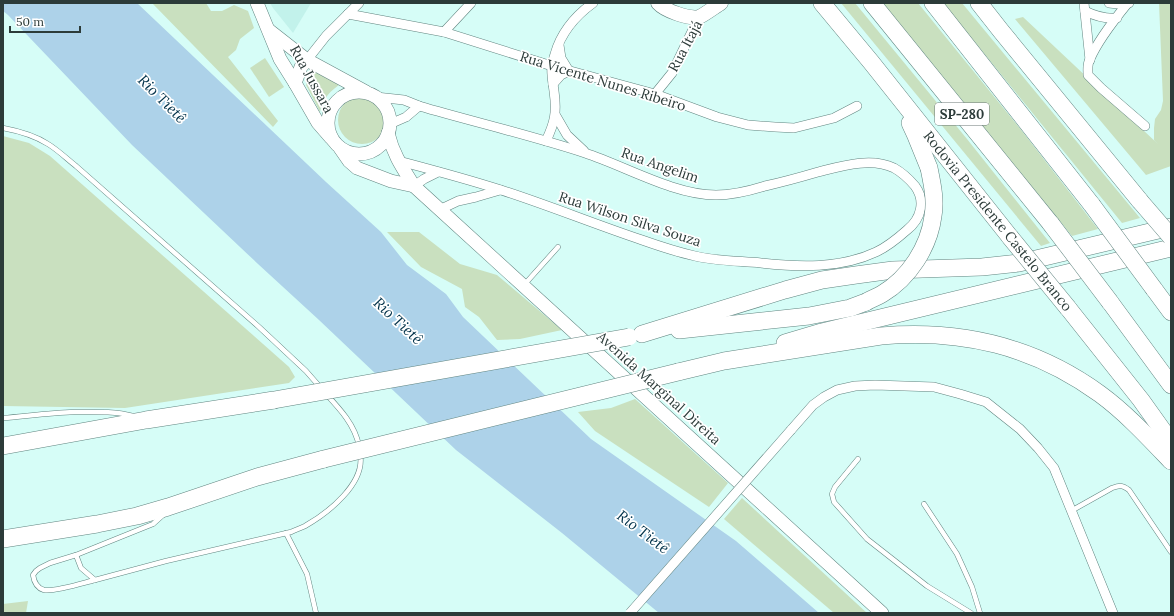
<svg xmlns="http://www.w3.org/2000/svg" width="1174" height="616" viewBox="0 0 1174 616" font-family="Lora,serif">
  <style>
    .built { fill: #c2f2eb }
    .green { fill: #c9e0bf }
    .water { fill: #add2e9 }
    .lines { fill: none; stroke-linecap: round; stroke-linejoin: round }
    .service-casing { stroke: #618580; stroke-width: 5.5 }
    .minor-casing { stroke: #618580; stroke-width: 10 }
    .secondary-casing { stroke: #618580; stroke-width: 14 }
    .primary-casing { stroke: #618580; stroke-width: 15 }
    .motorway-casing { stroke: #618580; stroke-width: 18 }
    .service { stroke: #fff; stroke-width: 4.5 }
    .minor { stroke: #fff; stroke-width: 9 }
    .secondary { stroke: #fff; stroke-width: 13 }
    .primary { stroke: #fff; stroke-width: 14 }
    .motorway { stroke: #fff; stroke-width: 17 }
    .minor-bridge-casing { stroke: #618580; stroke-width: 10; stroke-linecap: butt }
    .motorway-bridge-casing { stroke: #618580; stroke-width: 18; stroke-linecap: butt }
    .minor-bridge { stroke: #fff; stroke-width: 9 }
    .motorway-bridge { stroke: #fff; stroke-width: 17 }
    .labels { text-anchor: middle; stroke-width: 3.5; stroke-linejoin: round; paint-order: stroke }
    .shield { fill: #fff; stroke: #6b7674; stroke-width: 1 }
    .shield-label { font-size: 13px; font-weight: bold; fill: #2c3b39 }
    .street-label { font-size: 14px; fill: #2c3b39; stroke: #fff }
    .water-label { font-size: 15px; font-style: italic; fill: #003149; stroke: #fff }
  </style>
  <rect width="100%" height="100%" fill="#d6fdf7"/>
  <path class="built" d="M270,3h41l-18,30 -20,-25z"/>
  <g class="green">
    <path d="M152,3h54l5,8h11l12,-6 14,6 6,17 -14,11 -4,11 -8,7 50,64 -5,6z"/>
    <path d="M841,3h14l112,136 83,104 -9,3z"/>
    <path d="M882,3h36l104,128 76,98 -26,7z"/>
    <path d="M943,3h19l178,215 -18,5z"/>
    <path d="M1159,3h12v163l-25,9 -131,-156 8,-2 136,128 -5,-5v-12l1,-9 6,-9 2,-9z"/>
    <path d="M265,58l19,29 -15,10 -19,-29z"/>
    <path d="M311,72h10l21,11c-11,7 -20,16 -22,29l-14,-27z"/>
    <circle cx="362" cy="120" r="24"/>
    <path d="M3,136l26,7 21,13 239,211 6,10 -6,6 -164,25 -122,-2z"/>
    <path d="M387,232h32l41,32 37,11 65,55 -42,9 -23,1 -18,-23 -14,-10 -3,-18 -41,-22z"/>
    <path d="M635,399l93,84 -19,24 -114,-76 -17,-19 33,-4z"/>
    <path d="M742,498l125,115h-33l-110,-94z"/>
    <path d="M28,601l-2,12h-23v-9z"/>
  </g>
  <path class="water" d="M3,3h134l189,179 55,50 26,33 39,29 17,23 128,122 145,102 83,72h-160l-97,-80 -106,-83 -137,-130 -61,-56 -126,-119 -124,-130 -5,-4z"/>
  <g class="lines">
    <g class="service-casing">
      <g id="service">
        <path d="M3,128c16,3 31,7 45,16 10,6 19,15 28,22l183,161 47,44 14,16"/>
        <path d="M524,285l34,-38"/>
        <path d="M326,394c14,15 29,31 33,52"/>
        <path d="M3,418c24,-2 47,-5 71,-6 20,0 40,-1 59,4"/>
        <path d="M858,459l-23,28 -3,7 2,8 33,37 60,47 44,27"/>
        <path d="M924,504l33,50 15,33 8,26"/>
        <path d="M1071,511l41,-23c8,-3 10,-3 17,2l42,62"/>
        <path d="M286,533l21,41 9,39"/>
        <path d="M76,555l5,13 14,12 71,-19 125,-29c4,-2 10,-4 14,-6 23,-13 61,-43 55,-72"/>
        <path d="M95,580c-12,3 -40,12 -51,10 -7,-2 -10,-8 -11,-15l3,-4 4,-3 10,-5 26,-8 67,-27 10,-4 10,-9"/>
      </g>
    </g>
    <g class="minor-casing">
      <g id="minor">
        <path d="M1084,3l6,57"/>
        <path d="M1109,3l9,1 11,-1"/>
        <path d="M1127,4c-13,16 -29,36 -37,55 -3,5 -2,10 -2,16l13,13 44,38"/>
        <path d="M1085,11c10,5 20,8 32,7"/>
        <path d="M348,14l96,18 108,34 103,28 62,23 31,8 27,2 19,1 40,-10 23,-12"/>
        <path d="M444,32l27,-29"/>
        <path d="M307,60l19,-24 33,-33"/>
        <path d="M553,84l8,-9 8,-4 -8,-13 -2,-13"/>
        <path d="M655,94l17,-21 27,-56"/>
        <path d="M376,97l28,3 15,6c55,16 111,29 166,47 40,13 89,42 131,42 16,0 33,-4 49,-9 18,-4 36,-9 53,-14 24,-6 53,-15 76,-4 9,5 15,11 21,18 11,15 6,33 -8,44 -9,8 -20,17 -31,22 -36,17 -77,15 -115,11 -22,-2 -45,-2 -66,-7 -18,-4 -36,-10 -53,-16 -48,-16 -94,-35 -141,-50 -34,-11 -68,-20 -102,-29"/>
        <path d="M556,116l11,19 17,16"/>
        <path d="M390,124l16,-7 13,-11"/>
        <path d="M546,141c9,-19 11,-29 8,-50 -1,-8 -3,-17 -2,-25 0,-4 2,-8 3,-12 6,-21 20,-38 38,-51"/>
        <path d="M414,186l10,-7 14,-7"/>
        <path d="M439,210l19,-9 18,-4 24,-7"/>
        <path d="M791,430l22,-25 11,-8 13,-7 18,-4 20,-1 59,2 26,7 26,8 34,27 18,19 16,20 59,145"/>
      </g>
    </g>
    <g class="secondary-casing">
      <g id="secondary">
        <path d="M257,3l23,56 15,24 23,40 13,15"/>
        <path d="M270,31l37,29 59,32"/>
        <path d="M295,83l6,-16 6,-7"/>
        <circle cx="359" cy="123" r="31"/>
        <path d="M388,133c5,21 14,34 26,53l468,427"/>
        <path d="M340,148l9,13 8,7 34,13 23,5"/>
      </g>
    </g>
    <g class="primary-casing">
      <path id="primary" d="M658,3c7,8 31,16 41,14 5,-2 17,-11 22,-14"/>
    </g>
    <g class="motorway-casing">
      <g id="motorway">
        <path d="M822,3l49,59 139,175"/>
        <path d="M872,3l179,221"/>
        <path d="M933,3l159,202"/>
        <path d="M979,3l22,28 139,170"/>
        <path d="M910,123l6,13 13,32"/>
        <path d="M1154,289l17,23"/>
        <path d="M1110,302l61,83"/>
        <path d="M1068,308l73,92 30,42"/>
        <path d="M679,330l130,-14 41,-8 16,-6"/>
        <path d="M642,334l143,-44 37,-10 34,-5 37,-5 89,-3 37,-4 152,-36"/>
        <path d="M785,343l37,-11 349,-84"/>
        <path d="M678,372l46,-11 157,-25c81,-7 153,10 219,58 26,19 49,44 71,67"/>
        <path d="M3,446l143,-26 128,-20"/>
        <path d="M3,539l94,-15 40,-8 31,-9 89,-30 67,-18"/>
      </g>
    </g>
    <use href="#service" class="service"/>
    <use href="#minor" class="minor"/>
    <use href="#secondary" class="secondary"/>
    <use href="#primary" class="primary"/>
    <use href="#motorway" class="motorway"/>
    <g class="minor-bridge-casing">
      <path id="minor-bridge" d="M630,613l161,-183"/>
    </g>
    <g class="motorway-bridge-casing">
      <g id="motorway-bridge">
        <path d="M1140,201l31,36"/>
        <path d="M1092,205l62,84"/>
        <path d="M1051,224l59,78"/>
        <path d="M1010,237l58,71"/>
        <path d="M866,302c5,-3 11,-5 16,-8 27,-16 47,-47 51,-78 3,-16 -1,-33 -4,-48"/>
        <path d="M274,400l355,-63"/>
        <path d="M324,459l354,-87"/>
      </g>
    </g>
    <use href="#minor-bridge" class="minor-bridge"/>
    <use href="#motorway-bridge" class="motorway-bridge"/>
  </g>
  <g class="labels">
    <rect class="shield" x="935" y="103" width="54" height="22" rx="3"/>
    <g class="shield-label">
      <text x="962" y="119">SP-280</text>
    </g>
    <g class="street-label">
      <text transform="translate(685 46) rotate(-62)" y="5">Rua Itajá</text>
      <text transform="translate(312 79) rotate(61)" y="5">Rua Jussara</text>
      <text transform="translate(603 81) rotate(17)" y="5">Rua Vicente Nunes Ribeiro</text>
      <text transform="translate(660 165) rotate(19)" y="5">Rua Angelim</text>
      <text transform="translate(630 219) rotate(18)" y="5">Rua Wilson Silva Souza</text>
      <text transform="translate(998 221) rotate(51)" y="5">Rodovia Presidente Castelo Branco</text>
      <text transform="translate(659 388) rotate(42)" y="5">Avenida Marginal Direita</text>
    </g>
    <g class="water-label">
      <text transform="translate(162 99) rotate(45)" y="5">Rio Tietê</text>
      <text transform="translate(398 321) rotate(43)" y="5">Rio Tietê</text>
      <text transform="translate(643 532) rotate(37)" y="5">Rio Tietê</text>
    </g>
  </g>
  <rect width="1174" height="616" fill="none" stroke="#2c3b39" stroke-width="8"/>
  <path d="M10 26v6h70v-6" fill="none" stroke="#2c3b39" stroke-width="2"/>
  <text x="16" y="26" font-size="12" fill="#2c3b39" stroke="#ffffff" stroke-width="3" paint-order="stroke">50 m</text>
</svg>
